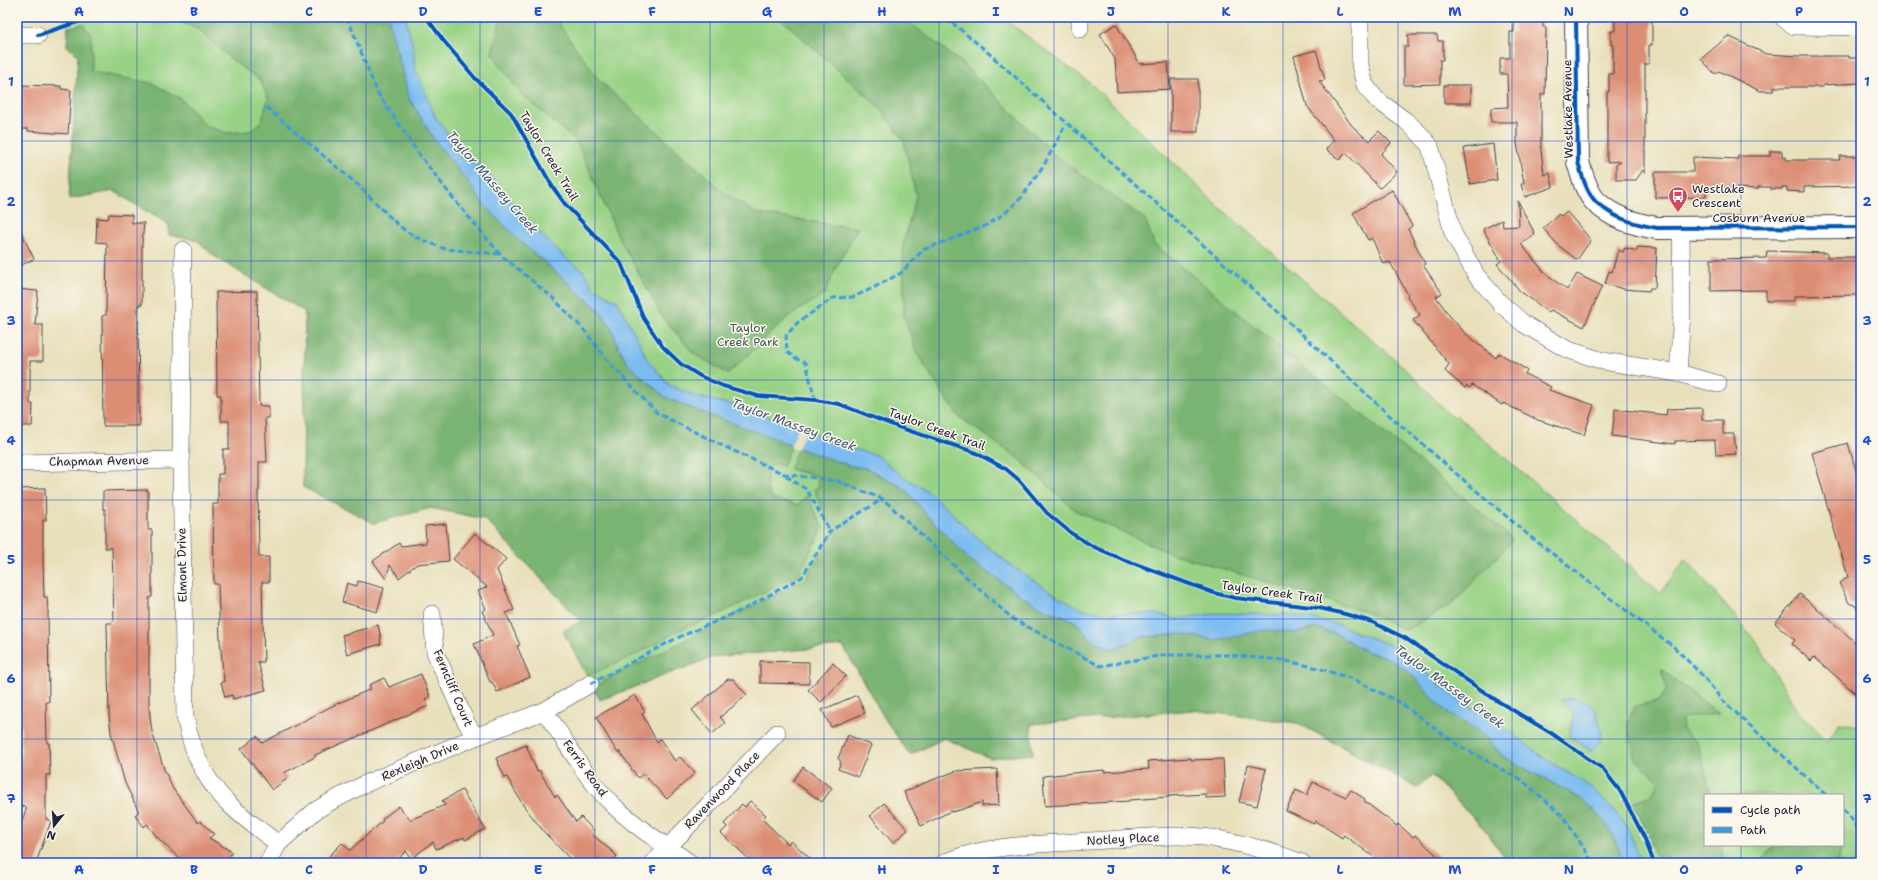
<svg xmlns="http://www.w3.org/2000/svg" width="1878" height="880" viewBox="0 0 1878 880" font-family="'Shantell Sans',sans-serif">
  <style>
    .green { fill: #98d285; stroke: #5d7a60; fill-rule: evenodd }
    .forest { fill: #7ab472; stroke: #4e6b56 }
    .water { fill: #7bbcf0; stroke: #4e6f96 }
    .pier { fill: #e8e0bb }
    .building { fill: #dc8e75 }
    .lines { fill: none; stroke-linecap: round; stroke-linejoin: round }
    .street-casing { stroke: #403e4e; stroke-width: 18 }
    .secondary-casing { stroke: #403e4e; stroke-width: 24 }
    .street { stroke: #fff; stroke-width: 17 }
    .secondary { stroke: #fff; stroke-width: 22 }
    .quiet { stroke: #3c9ce2; stroke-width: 3; stroke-dasharray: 6 3; stroke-linecap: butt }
    .cycleway-casing { stroke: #fbf7ec; stroke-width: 6 }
    .cycleway { stroke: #0057b8; stroke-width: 4 }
    .grid { fill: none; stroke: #1d4ed8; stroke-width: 1; stroke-opacity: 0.55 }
    .labels { text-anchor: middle; stroke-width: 3; stroke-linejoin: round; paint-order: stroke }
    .street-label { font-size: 12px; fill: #22223b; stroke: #fbf7ec }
    .poi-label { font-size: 12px; fill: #22223b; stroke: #fbf7ec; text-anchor: start }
    .park-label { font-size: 12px; fill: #455751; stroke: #fbf7ec }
    .water-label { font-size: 13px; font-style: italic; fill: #41587a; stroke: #fbf7ec }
    .neatline { fill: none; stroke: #1d4ed8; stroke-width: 1.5 }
    .grid-label { font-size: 13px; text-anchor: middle; font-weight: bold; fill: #1d4ed8 }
  </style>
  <rect width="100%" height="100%" fill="#fbf7ec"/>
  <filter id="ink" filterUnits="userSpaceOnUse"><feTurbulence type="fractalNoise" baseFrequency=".025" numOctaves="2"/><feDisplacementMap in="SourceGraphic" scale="8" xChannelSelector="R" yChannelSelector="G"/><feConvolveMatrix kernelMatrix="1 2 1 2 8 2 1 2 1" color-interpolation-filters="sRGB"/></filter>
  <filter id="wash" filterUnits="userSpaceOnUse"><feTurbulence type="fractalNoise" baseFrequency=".012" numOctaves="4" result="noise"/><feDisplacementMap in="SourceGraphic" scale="16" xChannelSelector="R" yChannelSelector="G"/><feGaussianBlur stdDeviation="0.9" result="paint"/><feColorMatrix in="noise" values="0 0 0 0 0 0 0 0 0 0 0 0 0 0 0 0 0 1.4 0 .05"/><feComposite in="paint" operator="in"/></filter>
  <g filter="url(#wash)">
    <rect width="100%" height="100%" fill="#e8e0bb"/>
    <path class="green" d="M82,17h919l90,67 127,122 184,160 52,53 3,-3 203,177 26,-34 72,85 40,68 30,29 11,-18 22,3v137h-352l-23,-32 -55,-56 -13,13 -120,-65 -106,-13 -161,14 2,30 -43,4 -46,-20 -34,17 -25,-36 -42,-73 -130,11 -113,43 -37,-69 18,-10 -96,-102 -54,-11 -57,15 -71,-36 2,-175 -91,-56 -17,-16 -28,-5v-10l-55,-34 -45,8 9,-144 -11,-9 1,-18 -3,-9zM1705,795h138v50h-138z"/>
    <g class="forest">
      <path d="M170,17h218l21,81 26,43 34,42 14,21 38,38 78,68 12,16 6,18 11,20 37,33 23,10 89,32 14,7 -8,20 -6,-2 -10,4v20l5,11 26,6 9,-10 16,33 -25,47 -74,37 -46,19 -41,23 -50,22 -24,-45 18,-10 -96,-102 -54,-11 -57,15 -71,-36 2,-175 -91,-56 -17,-16 -28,-5v-10l-55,-34 -45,8 9,-144 -11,-9 1,-18 15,-4 8,11v37l61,11 29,16 24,26 21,8 25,-2 11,-10 6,-23 -8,-18 -28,-20 -33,-30z"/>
      <path d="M501,17h53l45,63 128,115 31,19 100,14 -22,39 -11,27 -37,23 -60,57 -35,-21 -31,-37 -44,-80 -41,-94 -57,-49 -28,-40z"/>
      <path d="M779,17h123l60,46 95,94 88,62 9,25 327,268 32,28 -62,65 -45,25 -40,-18 -199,-60 -91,-41 -58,-53 -60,-42 -41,-62 -13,-38 -1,-71 13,-49 -12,-55 -27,-36z"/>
      <path d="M798,448l53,18 15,2 40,22 23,28 16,15 23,26 57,39 19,11 21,7 12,7 15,17 20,9 30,-12 39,-3 33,6 52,-10 30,3 19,-5 23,7 29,17 21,6 22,15 36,39 28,16 17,14 11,14 76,41c25,19 37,35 45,66h-114l-23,-32 -54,-56 -14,13 -120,-65 -106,-13 -161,14 2,30 -43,4 -46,-20 -34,17 -25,-36 -42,-73 -130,11 -113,43 -8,-13 213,-107 28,-47 -19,-43 5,-4 -3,-10 -26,-7z"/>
      <path d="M1661,669l58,45 -37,4 1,12 15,14 13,51h-6v50h17l1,14 10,4h-75l-10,-28 -15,-33 19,-7 7,-14 -24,-22 -8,-36 8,-17 23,-5 9,-11z"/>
      <path d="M1775,845h67l-4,18h-78z"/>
    </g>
    <g class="water">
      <path d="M388,17h17l8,29 2,23 20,47 12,17 6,18 6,6 19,8 8,6 42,51 41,39 14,9 11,18 23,13 23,42 6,15 23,27 28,12 46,10 59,23 7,1 12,6 24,10 31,8 25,20 28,17 55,52 29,23 46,30 23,12 21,4 54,1 19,5 44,-6 65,2 29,4 26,6 17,8 31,11 14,8 40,35 27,19 42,26 30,24 51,32 33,35 10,22 5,18h-17c-8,-31 -20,-47 -45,-66l-76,-41 -11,-14 -17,-14 -28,-16 -36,-39 -22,-15 -21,-6 -29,-17 -23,-7 -19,5 -30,-3 -52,10 -33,-6 -39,3 -30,12 -20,-9 -15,-17 -12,-7 -21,-7 -19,-11 -57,-39 -23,-26 -16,-15 -23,-28 -11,-7 -29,-15 -15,-2 -57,-19 -18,-8 -88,-32 -23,-10 -37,-33 -11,-20 -6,-18 -12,-16 -78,-68 -38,-38 -14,-21 -34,-42 -26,-43z"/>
      <path d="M1571,698l16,4 9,8 6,24 -2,8 -9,9 -22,-15 5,-23 -13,-13z"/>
    </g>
    <path class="pier" d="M799,426l8,2 -10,22 -7,-3z"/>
    <g id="blocks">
      <g class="building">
        <path d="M1514,17h29v10h3l-1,67h-4v56l3,25 6,-2 3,14 -28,10 -4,-13 3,-1 -7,-40v-21h-26v-14l17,-1 -1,-33h-7v-16h10v-26h4z"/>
        <path d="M1615,17h37v28h-3v19h-4v109l-2,-3 -7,10h-20v-15l5,-4 -14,1v-70h2v-18h4v-29h-2v-14h4z"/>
        <path d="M1116,24l24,40 28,-2 2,27 -53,3 -2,-33 -15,-25z"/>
        <path d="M1408,35h29l1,6h5v19h-3v24l-36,1v-38h4z"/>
        <path d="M1728,36l38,18 33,2h50v2h12v25l-38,2v2h-49v4h-14l-41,-20 -4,3 -14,-15z"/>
        <path d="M1316,50l9,30 -6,1 34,46 16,14 10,-10 12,12 -10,11 16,18 -17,16 -34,-35 -7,7 -13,-11 8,-9 -27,-34 -13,-50z"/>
        <rect x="1171" y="79" width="27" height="53"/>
        <path d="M17,85l44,1v3l10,1 -3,44 -40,-3v-2h-11z"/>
        <rect x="1444" y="85" width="27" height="18"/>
        <path d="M1493,144l4,36 -27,4 -6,-36z"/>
        <path d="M1770,151h12v6h4v3h54l-1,-4h22v30l-57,1v5l-17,-1v-4h-5v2h-12v-2h-12v2l-52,-2v10l-51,1v-26h38v-15l45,2v-3h32z"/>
        <path d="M1392,190l20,36 -4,3 17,35 -2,1 19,28 -6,4 13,18 15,17 32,26 3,-5 28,17 -2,4 26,13 -2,3 45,15 -10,30 -46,-15 -35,-17 -1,2 -30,-20 -2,3 -3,-2 -2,2 -20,-17 4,-7 -36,-44 7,-5 -13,-19 1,-1 -18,-33 -7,2 -11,-26 -4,2 -15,-27z"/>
        <path d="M1518,201l17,33 -14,10 24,29 22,17 10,-16 25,12 -18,41 -33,-17 -2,2 -7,-5 -22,-16 -23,-27 4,-3 -18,-32 19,-9 1,7 16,-1z"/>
        <path d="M1567,212l24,28 -14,20 -19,-15 -15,-17 16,-14 2,2z"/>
        <path d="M109,214l23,1v8h12l-2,21v61h-4l1,121h-36l-1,-110 4,-1 1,-72 -11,-1 1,-24 11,1z"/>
        <path d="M17,223l17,36 -17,8z"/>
        <path d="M1637,247l20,1 -2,40h-5l-1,3 -25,-2 -19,-5 4,-13 3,1 6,-22 5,2 2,-4 12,3z"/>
        <path d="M1767,251l60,2v4h34v38l-67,1v5h-28v-11l-55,1v-32l55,-1z"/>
        <path d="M17,289l21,2 -3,34h8v36h-13v43h3l-1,22h-15z"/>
        <path d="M257,291l2,115h10v12h-4l2,44h-8v29h-1l1,66h10v25h-7l2,80h-6l8,28 -33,9 -1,-4 -7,2 -4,-15h3l-4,-42 -2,-56h-4l-1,-80h5v-30h5v-25h6v-28h-8v-26h-4l-1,-103z"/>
        <path d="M1702,408v12h21v14h11l2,20 -20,1 -1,-15 -40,1v3l-63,-8 3,-27 51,6 1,-6z"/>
        <path d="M1848,443l13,45v121l-4,1 -1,-4 -7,-3 -10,-20 9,-6 -36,-124z"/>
        <path d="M45,488l1,32h-3v41l1,36h3l1,13 1,92h-3l1,41h2l1,32h-4v44l5,2 -15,42h-19v-29l10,-27 -8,-1v-46h2v-34h-2v-19h2l-2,-93 -2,-33v-92z"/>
        <path d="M148,490v40h4v67l-3,1v110l3,24 12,37 9,20 25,34 2,-2 14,13 -5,4 23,14 -7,11h-41l-28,-27 -9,-12 -3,3 -9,-12 4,-3 -14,-29 -14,-50 -2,-18 -2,-92h5l2,-3 -2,-72h-7v-39h-2v-18z"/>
        <path d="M446,524l3,37 -32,3 -18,14 -9,-13 -4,14 -13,-18 26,-18 2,3 25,-3 -1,-17z"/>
        <path d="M475,533l31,26 -9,11 17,40 -8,3 14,32 -3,1 13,31 -33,15 -5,-10h-2l-16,-38 19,-9 -11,-24 4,-2 -8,-18 9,-4 -34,-28z"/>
        <path d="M358,581l26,7 -7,24 -35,-10 5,-19 10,3z"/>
        <path d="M1800,594l61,53v51l-47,-41 -3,4 -19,-17 3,-4 -20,-17z"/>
        <path d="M378,625l3,13 -1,1 1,5 -34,10 -5,-19z"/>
        <path d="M760,661l49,1v22l-49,-1z"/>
        <path d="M833,663l13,13 -25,26 -13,-12z"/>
        <path d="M421,674l9,23 -5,2 3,7 -113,49v2l-31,16 4,5 -16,12 -31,-41 16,-13 5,7 72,-38 37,-16 -2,-4 15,-7 5,9z"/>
        <path d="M728,679h5l14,16 -27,22 5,6 -13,11 -20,-24z"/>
        <path d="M635,695l10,17 -3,2 15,28 3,-3 15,22 5,-4 15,16 -28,26 -24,-25 -5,4 -18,-26h-3l-21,-35z"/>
        <path d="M857,695l8,18 -34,14 -9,-17z"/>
        <path d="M848,735l23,10 -13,32 -20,-8 3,-7 -3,-4z"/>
        <path d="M526,745l11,26 2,-1 16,27 2,-2 19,27 5,-5 14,15 -3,2 25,22 -6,7h-37l-30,-31 -21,-27 -16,-28 -2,1 -9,-20z"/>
        <path d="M1191,758v2l32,-1 2,38 -19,1v-4l-37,2v1l-40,3v1l-84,5 -2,-30 61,-6v2l45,-3 -1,-8z"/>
        <path d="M1248,765l18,4 -9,37 -18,-4z"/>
        <path d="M803,767l29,21 -10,14 -29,-21z"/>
        <path d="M997,769l2,36 -17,1v-4l-22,8 -9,2v-1l-30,15 -17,-34 18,-8 34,-13z"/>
        <path d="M1313,782l33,15 5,-7 14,9 -1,2 33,25 1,-2 15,13 2,-2 30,28h-63l-38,-28 -2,3 -26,-17 -2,3 -28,-13 10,-21 11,5z"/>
        <path d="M462,790l23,39 -20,11 -1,-3 -28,12 -3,-7 -22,17 -5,-8 -12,12h-61l2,-2 -6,-5 13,-13 8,7 33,-29 -1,-2 17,-13 11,14 35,-15 -3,-4z"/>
        <path d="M750,801l16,14 -4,4 26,25 3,-3 24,22h-57l-3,-3 -3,2 -31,-29 6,-6 -3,-3 18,-20 3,3z"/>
        <path d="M884,803l24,27 -15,13 -23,-27z"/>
      </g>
    </g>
  </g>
  <g filter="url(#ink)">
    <use href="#blocks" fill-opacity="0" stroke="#403e4e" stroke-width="1"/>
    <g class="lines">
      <g class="street-casing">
        <g id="street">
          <path d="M1360,17v48l5,20 11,14 30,22 14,13 10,12 23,87 23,42 24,28 24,21 42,25 37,12 75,12 4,-59 -1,-86"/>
          <path d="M1783,17l1,2 10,7 67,1"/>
          <path d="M1080,29v-12"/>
          <path d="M17,35h21"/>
          <path d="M183,250l-2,210 4,257c6,30 19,62 41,84 15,16 35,29 52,43"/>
          <path d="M1678,373l40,11"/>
          <path d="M17,463l164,-3"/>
          <path d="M432,614l3,38 30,68 10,17"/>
          <path d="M544,711c23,30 40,66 68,93 23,23 52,40 78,59"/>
          <path d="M268,863l10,-19 37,-33 15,-9 35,-18 110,-47 69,-26 46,-27"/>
          <path d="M653,863l124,-130"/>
          <path d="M944,863c39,-19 103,-19 146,-22 38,-2 84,-8 121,-3 31,5 62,14 91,25"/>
        </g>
      </g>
      <g class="secondary-casing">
        <path id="secondary" d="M1576,17l2,145c4,13 8,30 18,40 17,16 38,22 61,26l204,-1"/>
      </g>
      <use href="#street" class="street"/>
      <use href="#secondary" class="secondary"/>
      <g class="quiet">
        <path d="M347,17l30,75 41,61 39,50 43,51 53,44 30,31 29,37 45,47 62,31 65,30 53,7 46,18 94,88 36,32 87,47 64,-11h62l56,5 36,8 35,11 46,23 59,43 64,35 42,37 29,46"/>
        <path d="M945,17l38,31 293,262 113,105 70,61 73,62 143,110 28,28 19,24 104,95"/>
        <path d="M266,107l92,78 41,41 16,11 30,12 55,5"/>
        <path d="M815,400l-9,-37 -11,-5 -8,-6 -1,-16 11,-13 36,-25 20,-1 18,-8 30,-16 22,-23 62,-24 19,-12 18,-17 23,-34 21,-39"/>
        <path d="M786,476l21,14 23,41"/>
        <path d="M590,684l85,-45 69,-30 58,-32 28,-46 53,-32"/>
        <path d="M1843,810l6,5 12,20"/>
      </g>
      <g class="cycleway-casing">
        <g id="cycleway">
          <path d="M426,17l17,23 32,38 36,35 41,73 13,18 56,59 23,56 19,28 18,17 19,12 23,10 35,10 57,4 24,4 56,22 79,26 32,17 13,11 28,33 24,20 23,14 28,12 92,34 21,5 84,10 26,6 27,8 33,16 91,62 55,33 52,36 17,22 24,46 10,26"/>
          <path d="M1576,17l2,145c4,13 8,30 18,40 17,16 38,22 61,26l204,-1"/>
          <path d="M38,35l46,-15 4,-3"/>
        </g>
      </g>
      <use href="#cycleway" class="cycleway"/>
    </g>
  </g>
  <path class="grid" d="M137,17v846M251,17v846M366,17v846M480,17v846M595,17v846M710,17v846M824,17v846M939,17v846M1054,17v846M1168,17v846M1283,17v846M1398,17v846M1512,17v846M1627,17v846M1741,17v778M17,141h1844M17,261h1844M17,380h1844M17,500h1844M17,619h1844M17,739h1844M1741,845v18"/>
  <defs>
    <g id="bus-pin" transform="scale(1)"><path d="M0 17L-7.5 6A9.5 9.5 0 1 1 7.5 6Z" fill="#d1495b" stroke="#fbf7ec"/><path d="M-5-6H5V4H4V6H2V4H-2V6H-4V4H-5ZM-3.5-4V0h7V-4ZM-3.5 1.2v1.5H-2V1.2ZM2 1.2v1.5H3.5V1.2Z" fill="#fff"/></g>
  </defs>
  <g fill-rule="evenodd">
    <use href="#bus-pin" x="1678" y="196"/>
  </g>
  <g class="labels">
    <g class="street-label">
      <text transform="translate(1568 109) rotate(-91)" y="4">Westlake Avenue</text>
      <text transform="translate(549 156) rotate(59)" y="4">Taylor Creek Trail</text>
      <text x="1759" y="222">Cosburn Avenue</text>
      <text transform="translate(937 429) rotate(20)" y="4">Taylor Creek Trail</text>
      <text transform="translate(99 461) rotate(-1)" y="4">Chapman Avenue</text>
      <text transform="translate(182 565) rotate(-91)" y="4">Elmont Drive</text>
      <text transform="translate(1272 592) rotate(8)" y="4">Taylor Creek Trail</text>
      <text transform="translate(453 688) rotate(67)" y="4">Ferncliff Court</text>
      <text transform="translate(420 761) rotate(-23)" y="4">Rexleigh Drive</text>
      <text transform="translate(585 768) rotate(54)" y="4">Ferris Road</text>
      <text transform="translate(722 790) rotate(-46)" y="4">Ravenwood Place</text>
      <text transform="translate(1123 839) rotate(-3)" y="4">Notley Place</text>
    </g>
    <g class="poi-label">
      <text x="1692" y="193">Westlake<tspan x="1692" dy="14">Crescent</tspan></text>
    </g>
    <g class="park-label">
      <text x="748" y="332">Taylor<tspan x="748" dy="14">Creek Park</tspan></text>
    </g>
    <g class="water-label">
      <text transform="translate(493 182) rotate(49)" y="5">Taylor Massey Creek</text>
      <text transform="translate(794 424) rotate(20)" y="5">Taylor Massey Creek</text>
      <text transform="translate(1450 686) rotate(36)" y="5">Taylor Massey Creek</text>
    </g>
  </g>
  <rect width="1878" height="880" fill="none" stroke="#fbf7ec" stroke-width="44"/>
  <rect x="1704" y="794" width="140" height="52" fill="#fbf7ec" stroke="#a4a2a5"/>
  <rect x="1712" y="807" width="20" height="6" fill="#0057b8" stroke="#a4a2a5"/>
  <text x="1740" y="814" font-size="12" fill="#22223b">Cycle path</text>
  <rect x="1712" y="827" width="20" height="6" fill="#3c9ce2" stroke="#a4a2a5"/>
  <text x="1740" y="834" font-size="12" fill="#22223b">Path</text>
  <g transform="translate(54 826) rotate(197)" stroke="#fbf7ec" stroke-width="3" paint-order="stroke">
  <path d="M0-3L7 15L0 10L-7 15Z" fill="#22223b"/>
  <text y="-6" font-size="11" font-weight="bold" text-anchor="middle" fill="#22223b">N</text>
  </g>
  <rect x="22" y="22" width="1834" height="836" class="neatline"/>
  <g class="grid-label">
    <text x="79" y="16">A</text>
    <text x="194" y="16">B</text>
    <text x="309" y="16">C</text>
    <text x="423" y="16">D</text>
    <text x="538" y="16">E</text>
    <text x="652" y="16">F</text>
    <text x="767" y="16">G</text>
    <text x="882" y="16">H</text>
    <text x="996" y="16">I</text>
    <text x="1111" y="16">J</text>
    <text x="1226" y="16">K</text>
    <text x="1340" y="16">L</text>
    <text x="1455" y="16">M</text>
    <text x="1569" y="16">N</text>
    <text x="1684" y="16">O</text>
    <text x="1799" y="16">P</text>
    <text x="11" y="86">1</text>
    <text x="1867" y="86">1</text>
    <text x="11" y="206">2</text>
    <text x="1867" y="206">2</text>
    <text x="11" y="325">3</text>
    <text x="1867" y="325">3</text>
    <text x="11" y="445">4</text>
    <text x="1867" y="445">4</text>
    <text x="11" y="564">5</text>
    <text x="1867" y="564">5</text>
    <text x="11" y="683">6</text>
    <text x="1867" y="683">6</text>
    <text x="11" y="803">7</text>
    <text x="1867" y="803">7</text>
    <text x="79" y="874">A</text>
    <text x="194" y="874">B</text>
    <text x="309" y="874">C</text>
    <text x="423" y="874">D</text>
    <text x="538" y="874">E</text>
    <text x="652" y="874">F</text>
    <text x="767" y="874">G</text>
    <text x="882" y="874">H</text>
    <text x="996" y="874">I</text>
    <text x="1111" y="874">J</text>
    <text x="1226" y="874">K</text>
    <text x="1340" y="874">L</text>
    <text x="1455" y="874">M</text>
    <text x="1569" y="874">N</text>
    <text x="1684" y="874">O</text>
    <text x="1799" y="874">P</text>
  </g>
</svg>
